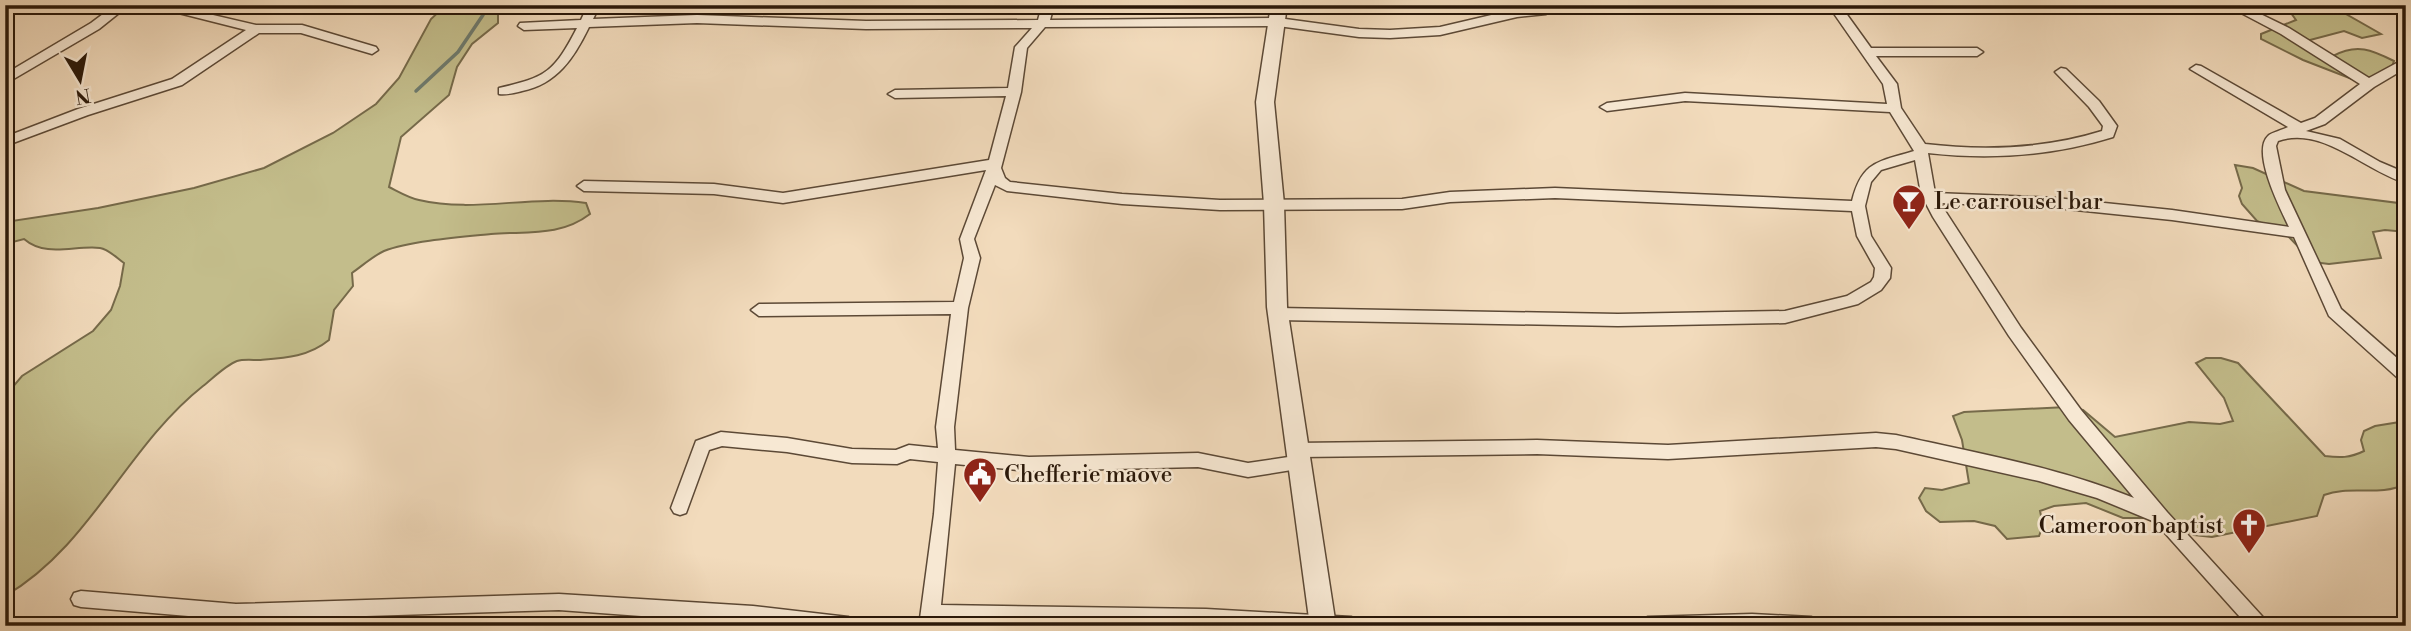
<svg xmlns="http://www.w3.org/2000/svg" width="2411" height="631" viewBox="0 0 2411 631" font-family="'Libre Bodoni',serif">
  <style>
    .green { fill: #c3bd8b; stroke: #766a4a; stroke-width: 2 }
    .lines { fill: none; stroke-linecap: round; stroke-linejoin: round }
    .stream { stroke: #6e7a6d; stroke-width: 3.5 }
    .minor-casing { stroke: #5c4936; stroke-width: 3 }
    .tertiary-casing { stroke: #5c4936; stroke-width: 3 }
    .minor { fill: #f7e8d3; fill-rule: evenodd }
    .tertiary { fill: #f7e8d3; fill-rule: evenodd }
    .labels { text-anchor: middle; stroke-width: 5; stroke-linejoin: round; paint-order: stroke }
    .poi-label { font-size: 23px; fill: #2a1809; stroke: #f7e8d3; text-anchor: start }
  </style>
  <rect width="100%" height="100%" fill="#f2dbbc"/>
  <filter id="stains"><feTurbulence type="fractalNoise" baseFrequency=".00286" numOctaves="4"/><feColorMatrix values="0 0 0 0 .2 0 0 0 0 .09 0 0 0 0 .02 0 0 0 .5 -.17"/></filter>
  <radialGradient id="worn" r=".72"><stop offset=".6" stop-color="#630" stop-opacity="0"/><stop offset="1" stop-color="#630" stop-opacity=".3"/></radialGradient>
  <g class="green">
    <path d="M446,5h52v18l-26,21 -15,23 -8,28 -48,42 -12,50c10,5 20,11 30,13 54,13 112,-5 167,3l4,11c-30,23 -63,17 -99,20 -30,3 -81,7 -107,17 -11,5 -22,15 -32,22l1,13 -19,24 -5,30c-21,17 -44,18 -70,20 -7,0 -16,-1 -22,1 -11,4 -25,18 -34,25 -77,61 -112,160 -198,210v-200l17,-20 71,-45 18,-21 9,-24 4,-23c-7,-5 -16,-14 -24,-15 -25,-3 -54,10 -76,-9l-19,5v-22l93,-14 96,-20 70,-20 69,-35 43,-29 23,-26 32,-59z"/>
    <path d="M2298,5h32l51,29 -19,4 -18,-7 -34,9 1,6 22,10c24,-13 39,-6 61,5l-3,8 -17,9 -17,3 -54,-21 -42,-21v-5l35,-14 -5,-7z"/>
    <path d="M2235,165l18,3 51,23 102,13v28l-21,-2 -12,2 8,26 -52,6 -16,-2 -26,-27 -30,-14 -15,-17 -3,-8 3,-8z"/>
    <path d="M2206,358h15l17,5 87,93c15,2 25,2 39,-5l-3,-11 3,-9 11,-5 31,-5v63c-27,13 -56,1 -82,11l-7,21 -105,21 -18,-2 -18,-11 -19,-6h-34l-37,-15 -32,3 -14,5 3,14 -4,11 -32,3 -12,-13 -21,-5 -34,1 -14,-11 -7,-13 6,-10 17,2 27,-7 -7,-43 -9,-24 11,-4 103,-5 16,3 32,27 74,-15 31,2 13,-3 -9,-23 -28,-35z"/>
  </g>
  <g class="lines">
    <path class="stream" d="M416,91l42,-39 25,-37 -2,-10"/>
    <g class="minor-casing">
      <g id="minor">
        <path d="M115,5h14l-30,24 -94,55v-10l86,-51z"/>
        <path d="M147,5h23l86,20h46l74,22 2,3 -6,4 -71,-21h-42l-77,52 -94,30 -83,31v-9l73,-28 94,-30 74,-49z"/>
        <path d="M588,5h12l-7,14 104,-4 169,6 172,-1 4,-15h12l-4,15 228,-2 81,11 31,1 50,-3 77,-18 29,-1v6l-29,3 -77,18 -50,3 -31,-1 -81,-11 -233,1 -18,21 -6,44 -20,76 4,10 5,4 112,12 98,6 182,-1 48,-7 105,-4 297,13c10,-40 26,-39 62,-50l-24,-39 -205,-11 -78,10 -7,-4 7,-4 78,-10 202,11 -4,-20 -55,-79h12l31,43h106l6,4 -6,4h-101l21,28 4,24 24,36c60,7 119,5 177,-13l1,-5 -14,-19 -34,-35 6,-4 5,1 33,32 18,25 -4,11c-61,19 -122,23 -185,16l7,40 121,5 116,12 117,17c-8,-17 -38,-75 -21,-91 4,-4 15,-6 20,-9l-98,-58 6,-4 5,1 100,57 14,-5 45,-34 -79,-50 -55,-29h16l47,23 80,50 37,-20v10l-32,19 -49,37 -19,7 34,8 40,23 26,11v10c-41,-12 -84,-58 -128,-42l-2,5 9,44 56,119 65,57v16l-6,-2 -71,-64 -35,-79 -122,-17 -116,-12 -116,-5 81,125 60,82 86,102 104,114h-23l-93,-104 -58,-24 -58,-17 -143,-32 -20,-2 -208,12 -131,-5 -237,3 7,6 -3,5 -56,9 -50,-10 -169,4 -74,-7 -14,141 265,4 145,8 7,3 3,6 -422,-4v4h-20l15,-112 4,-52 -28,-3 -13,5 -45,-1 -65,-11 -65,-6 -13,4 -23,63 -6,2 -6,-2 -3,-5 25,-67 25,-9 66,6 65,11 44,1 13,-5 29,3 -2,-21 15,-113 -192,2 -8,-6 8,-6 195,-2 10,-44 -4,-19 26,-69 -203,33 -69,-9 -130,-3 -7,-5 7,-5 130,3 69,9 206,-33 17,-64 -111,2 -7,-4 7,-4 113,-2 7,-41 17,-19 -166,1 -169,-6 -108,4c-15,31 -32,57 -67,64 -8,2 -15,4 -23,3v-6c48,-11 55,-16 78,-60l-53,2 -6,-4 2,-3 61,-3zM1915,160l6,34 12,23 76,119 60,84 65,78c-76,-31 -158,-45 -238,-63l-20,-2 -208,12 -131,-5 -241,3 -6,2 -3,5 3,5 5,1 -47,7 -50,-10 -169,4 -74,-7 -1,-23 14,-119 12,-50 -6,-19 21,-54 12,6 115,13 98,6 182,-1 48,-7 105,-4 297,13 5,25 18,32 -1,9 -3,5 -24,14 -62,15 -167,3 -340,-6 -8,6 8,6 340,6 167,-3 73,-19 23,-14 9,-12 1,-10 -20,-32 -6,-30 6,-24 10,-12z"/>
        <path d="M81,591l155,13 323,-10 194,12 95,11 7,3 3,6h-79l-220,-16 -323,10 -155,-13 -7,-2 -3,-6 3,-6z"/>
        <path d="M1752,614l59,3 7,3 3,6h-183l3,-6 7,-3z"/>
      </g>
    </g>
    <g class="tertiary-casing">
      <path id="tertiary" d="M1271,5h16l-13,97 10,102 3,103 49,319h-26l-43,-319 -3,-103 -8,-102z"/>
    </g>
    <use href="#minor" class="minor"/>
    <use href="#tertiary" class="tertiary"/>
  </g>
  <defs>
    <g id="bar-pin" transform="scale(1.75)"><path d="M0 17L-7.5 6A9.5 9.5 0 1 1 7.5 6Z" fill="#8f2418" stroke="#f7e8d3"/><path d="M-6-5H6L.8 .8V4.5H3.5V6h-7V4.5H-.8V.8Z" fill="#fff"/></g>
    <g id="civic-pin" transform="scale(1.75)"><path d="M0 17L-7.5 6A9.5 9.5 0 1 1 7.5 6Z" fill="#8f2418" stroke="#f7e8d3"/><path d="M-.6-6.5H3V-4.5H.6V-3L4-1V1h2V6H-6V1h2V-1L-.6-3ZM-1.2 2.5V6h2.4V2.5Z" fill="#fff"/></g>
    <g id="church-pin" transform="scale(1.75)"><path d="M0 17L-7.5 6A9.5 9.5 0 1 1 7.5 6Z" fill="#8f2418" stroke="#f7e8d3"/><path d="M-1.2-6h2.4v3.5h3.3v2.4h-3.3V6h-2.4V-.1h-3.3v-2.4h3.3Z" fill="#fff"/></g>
  </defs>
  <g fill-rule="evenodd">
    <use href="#bar-pin" x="1909" y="201"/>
    <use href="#civic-pin" x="980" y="474"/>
    <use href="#church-pin" x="2249" y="525"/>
  </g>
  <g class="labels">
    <g class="poi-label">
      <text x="1934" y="209">Le carrousel bar</text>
      <text x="1004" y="482">Chefferie maove</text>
      <text x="2224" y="533" text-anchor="end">Cameroon baptist</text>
    </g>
  </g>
  <rect width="2411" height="631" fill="none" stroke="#f2dbbc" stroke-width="28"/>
  <rect x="7" y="7" width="2397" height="617" fill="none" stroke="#2a1809" stroke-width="3.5"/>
  <rect x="14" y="14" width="2383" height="603" fill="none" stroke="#2a1809" stroke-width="2"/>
  <g transform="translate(80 80) rotate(170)" stroke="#f7e8d3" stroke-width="5" paint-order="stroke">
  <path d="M0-5L12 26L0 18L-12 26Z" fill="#2a1809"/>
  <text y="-10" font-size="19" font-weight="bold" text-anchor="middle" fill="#2a1809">N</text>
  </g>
  <rect width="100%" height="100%" filter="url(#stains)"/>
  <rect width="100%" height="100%" fill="url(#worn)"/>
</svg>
